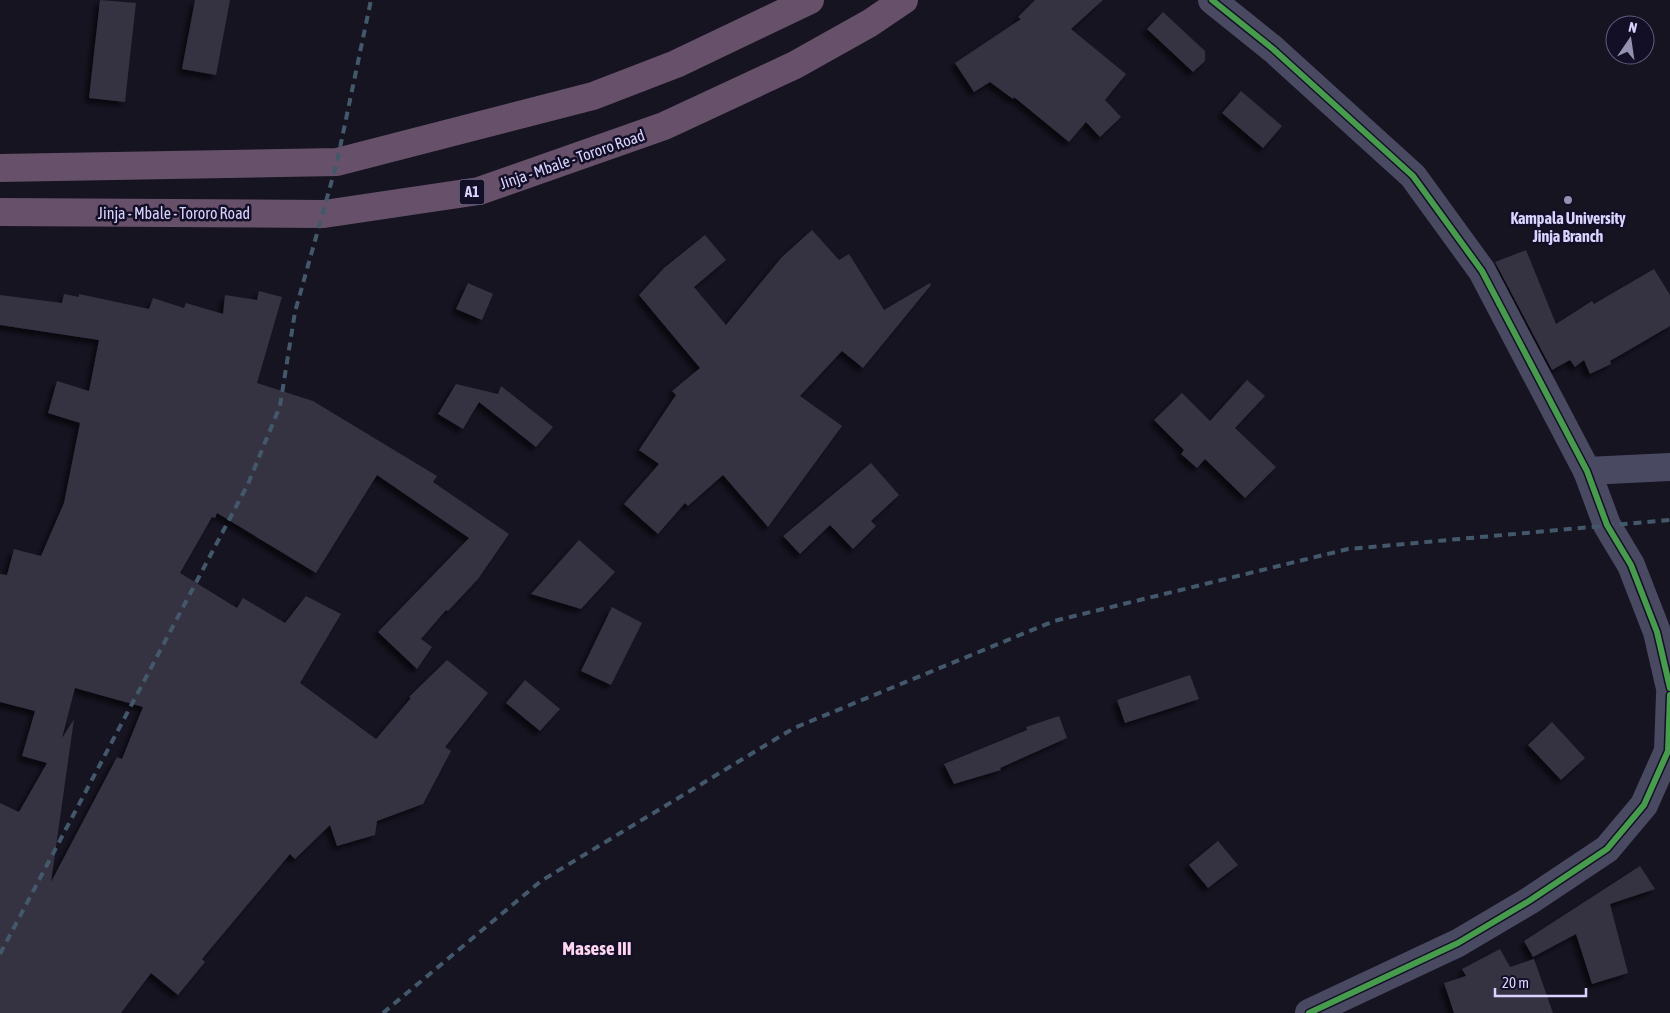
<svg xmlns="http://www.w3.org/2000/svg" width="1670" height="1013" viewBox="0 0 1670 1013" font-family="'Asap Condensed',sans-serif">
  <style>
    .building { fill: #343243; fill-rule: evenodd; filter: url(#shadow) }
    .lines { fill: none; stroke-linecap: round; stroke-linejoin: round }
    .street { stroke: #4a4962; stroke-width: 28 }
    .highway { stroke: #67516a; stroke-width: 28 }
    .rail { stroke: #43596b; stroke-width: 4; stroke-dasharray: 8 6; stroke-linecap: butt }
    .cycleway-casing { stroke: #130f26; stroke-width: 9 }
    .cycleway { stroke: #469c4c; stroke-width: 6 }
    .poi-dot { fill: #9591b1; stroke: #130f26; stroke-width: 2 }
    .labels { text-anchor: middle; stroke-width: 5; stroke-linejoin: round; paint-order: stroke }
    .shield { fill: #130f26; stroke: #9e99be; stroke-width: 1 }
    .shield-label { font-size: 15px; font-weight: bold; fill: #d9d4ff }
    .street-label { font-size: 16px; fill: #d9d4ff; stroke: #130f26 }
    .poi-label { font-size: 16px; font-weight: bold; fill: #d9d4ff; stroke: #130f26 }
    .quarter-label { font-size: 19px; font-weight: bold; fill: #ffd6f0; stroke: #130f26 }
  </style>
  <defs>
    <filter id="shadow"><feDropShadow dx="-4.5" dy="4.5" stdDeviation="2.5" flood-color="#0009"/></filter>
  </defs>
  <rect width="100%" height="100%" fill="#161421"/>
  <g class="building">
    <path d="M100,0l36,3 -11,99 -36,-4z"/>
    <path d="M195,0h35l-14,75 -34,-6z"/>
    <path d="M1035,0h68l-32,29 55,45 -21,26 16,17 -21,20 -14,-15 -17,20 -55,-45 -1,2 -23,-17 -16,10 -19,-29 66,-44 -3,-2z"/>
    <path d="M1163,12l42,39v10l-12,11 -46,-43z"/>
    <path d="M1241,91l41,35 -19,22 -41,-35z"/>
    <path d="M812,230l27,30 10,-6 35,56 46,-27 1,2 -68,83 -21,-17 -42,45 42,30 -74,101 -45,-52 -35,31 -3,-3 -27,31 -34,-30 35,-40 -20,-14 37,-55 -4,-4 28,-23 -61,-73 25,-27 41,-33 21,25 -32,27 32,38 56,-68z"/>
    <path d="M1526,250l30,74 36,-23 2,3 60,-35 16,26v31l-60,35 1,3 -21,10 -6,-14 -9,7 -5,-7 -18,10 -57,-108z"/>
    <path d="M468,283l25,11 -11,26 -26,-11z"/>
    <path d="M259,291l23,6 -25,86 56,18 124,75 -4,6 76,52 -31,45 -30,32 -2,-1 -25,29 11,8 -15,22 -39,-37 91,-94 -92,-63 -61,98 -99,-60 -2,5 -3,-1 -32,56 57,35 6,-10 42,25 21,-27 35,18 -41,69 76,56 35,-41 -2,-1 38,-37 41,33 -43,54 6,4 -28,53 -46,17 -2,14 -38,11 -7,-21 -35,34 -5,-5 -88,105 3,3 -27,33 -27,-22 -30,40h-121v-210l19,9 28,-49 -25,-7 13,-45 -35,-9v-128l7,1 7,-26 27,7 23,-53 16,-80 -32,-10 9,-32 32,10 10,-51 -99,-15v-30l62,8 2,-9 15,3v-3l70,15 4,-11 31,10 2,-5 37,11 2,-19 32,5zM75,688l68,19 -21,52 -5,-2 -66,125 23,-163 -12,19z"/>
    <path d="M1247,380l18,16 -30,32 41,39 -31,31 -40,-39 -8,9 -16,-14 3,-4 -30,-30 28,-27 28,28z"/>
    <path d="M456,384l42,10 3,-8 52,41 -17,20 -57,-45 -16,27 -25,-15z"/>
    <path d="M871,463l28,32 -28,26 5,5 -23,23 -23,-24 -30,29 -17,-18z"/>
    <path d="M579,540l36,32 -34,37 -50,-15z"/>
    <path d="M612,607l30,16 -31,62 -30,-14z"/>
    <path d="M1190,675l9,24 -74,24 -8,-23z"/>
    <path d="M525,680l35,29 -20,22 -34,-28z"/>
    <path d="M1059,716l8,22 -67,30 1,2 -47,14 -10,-20 83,-34 -1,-3z"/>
    <path d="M1552,722l33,36 -24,22 -33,-35z"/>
    <path d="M1218,841l20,24 -30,23 -19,-23z"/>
    <path d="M1640,866l15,23 -45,15 18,69 -36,11 -16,-50 -43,23 -9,-16z"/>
    <path d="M1500,949l10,18 24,-8 19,54h-99l-10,-30 22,-7 -4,-7z"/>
  </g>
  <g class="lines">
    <g class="street">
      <path d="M1212,0l61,49 140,127 69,95 105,200 20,54 24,40 26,67 13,56"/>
      <path d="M1587,471l83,-4"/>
      <path d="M1309,1013l149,-70 71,-42 78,-52 37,-44 24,-54 2,-56"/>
    </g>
    <g class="highway">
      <path d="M0,168l337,-6 256,-66 83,-32 134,-64"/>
      <path d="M0,212l324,2 155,-23 185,-65 131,-61 75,-42 34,-23"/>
    </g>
    <g class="rail">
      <path d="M0,954l248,-470 32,-78 15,-94 42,-150 34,-162"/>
      <path d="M383,1013l158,-132 253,-153 260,-107 294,-72 322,-29"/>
    </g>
    <g class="cycleway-casing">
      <g id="cycleway">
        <path d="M1212,0l61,49 140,127 69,95 105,200 20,54 24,40 26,67 13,56"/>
        <path d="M1309,1013l149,-70 71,-42 78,-52 37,-44 24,-54 2,-56"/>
      </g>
    </g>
    <use href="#cycleway" class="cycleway"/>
  </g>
  <circle class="poi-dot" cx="1568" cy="200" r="5"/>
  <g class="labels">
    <rect class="shield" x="459.5" y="179.5" width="25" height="25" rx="4"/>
    <g class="shield-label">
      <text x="472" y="197">A1</text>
    </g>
    <g class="street-label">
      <text transform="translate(572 159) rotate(-19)" y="6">Jinja - Mbale - Tororo Road</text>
      <text x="174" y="219">Jinja - Mbale - Tororo Road</text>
    </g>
    <g class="poi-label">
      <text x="1568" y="224">Kampala University<tspan x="1568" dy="18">Jinja Branch</tspan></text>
    </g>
    <g class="quarter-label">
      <text x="597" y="955">Masese III</text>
    </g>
  </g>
  <g transform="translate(1630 40) rotate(13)"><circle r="24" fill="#130f26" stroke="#625e7d"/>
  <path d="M0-4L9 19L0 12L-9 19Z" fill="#9591b1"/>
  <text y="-8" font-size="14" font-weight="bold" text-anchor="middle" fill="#d9d4ff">N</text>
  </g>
  <path d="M1495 988v8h91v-8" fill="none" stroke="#d9d4ff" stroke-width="2.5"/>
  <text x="1502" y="988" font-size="15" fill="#d9d4ff" stroke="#130f26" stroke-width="4" paint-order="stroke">20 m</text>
</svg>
